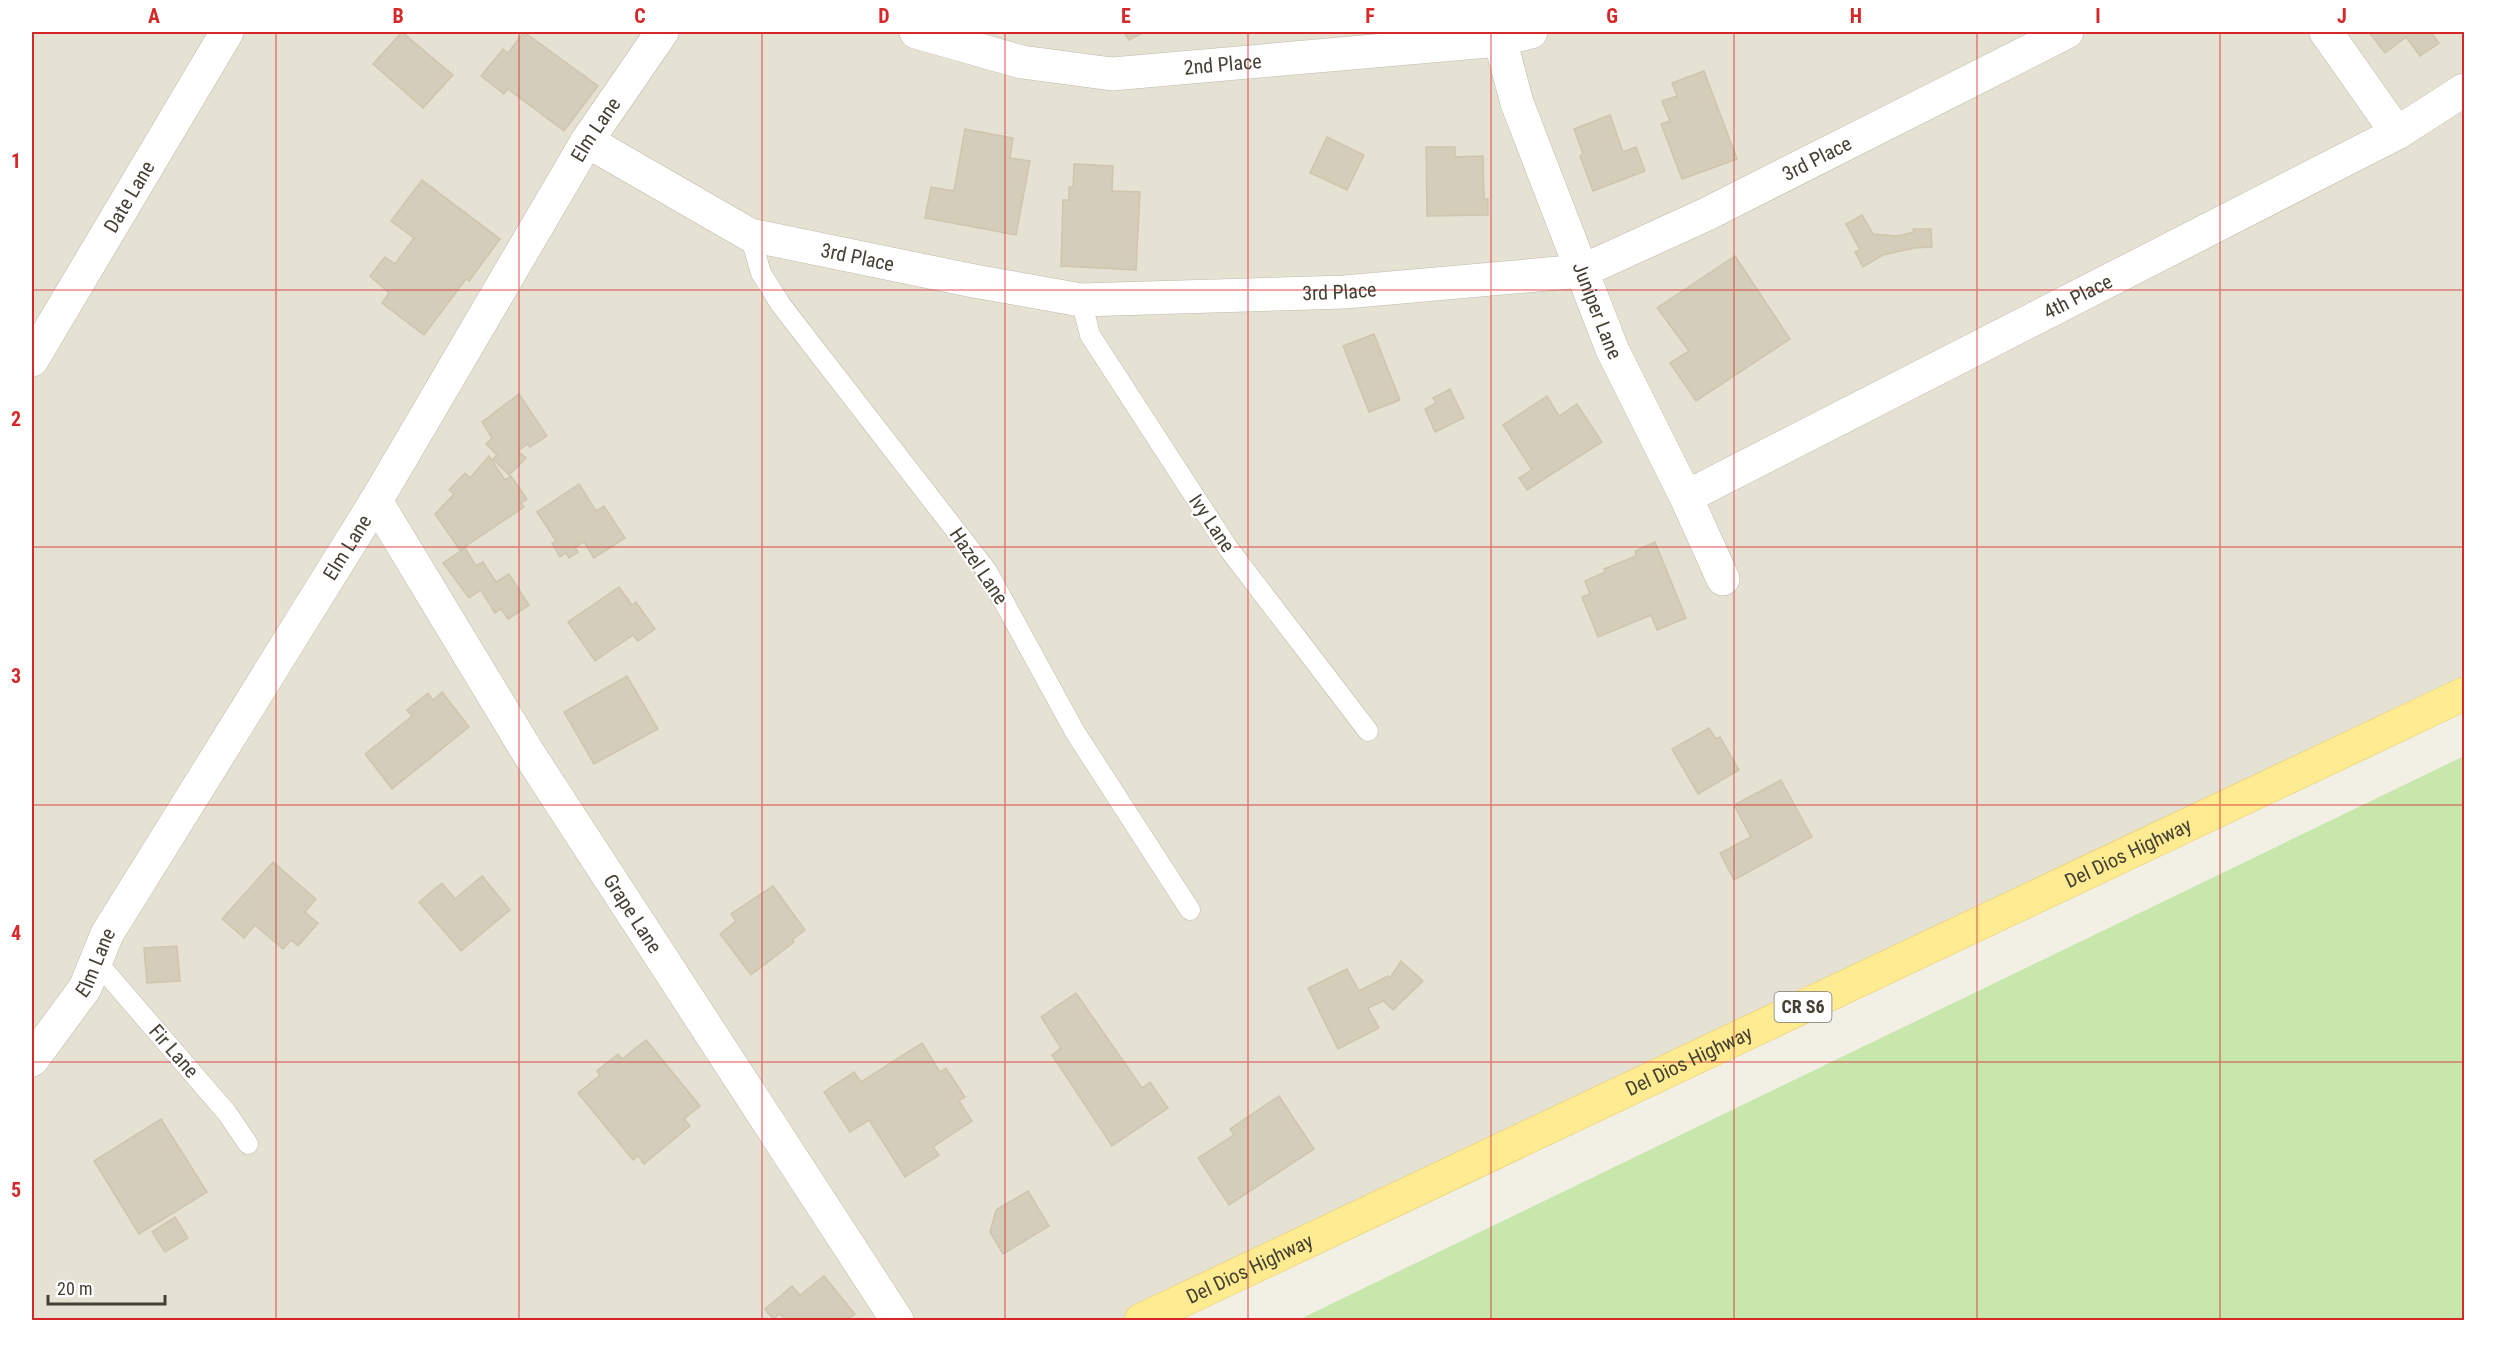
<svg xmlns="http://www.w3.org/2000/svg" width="2496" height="1352" viewBox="0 0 2496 1352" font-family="'Roboto Condensed',sans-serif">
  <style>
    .residential { fill: #e6e2d3 }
    .green { fill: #c7e7ad }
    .building { fill: #d4cdba; stroke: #cfc5ad; stroke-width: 1.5 }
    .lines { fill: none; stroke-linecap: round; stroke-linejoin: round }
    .service-casing { stroke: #beb8a7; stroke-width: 21 }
    .minor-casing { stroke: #beb8a7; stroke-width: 34 }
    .tertiary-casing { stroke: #beb8a7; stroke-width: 34 }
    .primary-casing { stroke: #e3ca62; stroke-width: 34 }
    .service { stroke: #fff; stroke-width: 20 }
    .minor { stroke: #fff; stroke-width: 33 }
    .tertiary { stroke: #fff; stroke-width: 33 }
    .primary { stroke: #feeb92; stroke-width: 33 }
    .grid { fill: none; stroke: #d62828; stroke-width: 1.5; stroke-opacity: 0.55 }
    .labels { text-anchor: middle; stroke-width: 4.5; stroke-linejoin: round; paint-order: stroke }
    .shield { fill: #fff; stroke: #7d7971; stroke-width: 1.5 }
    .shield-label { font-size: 18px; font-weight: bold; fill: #454034 }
    .street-label { font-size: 20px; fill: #454034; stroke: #fff }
    .neatline { fill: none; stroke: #d62828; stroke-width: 2 }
    .grid-label { font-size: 20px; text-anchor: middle; font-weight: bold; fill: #d62828 }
  </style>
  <rect width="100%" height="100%" fill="#f2f0e5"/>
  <path class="residential" d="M32,32h2432v662l-1325,626h-1107z"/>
  <path class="green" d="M2464,756v564h-1166z"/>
  <g class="building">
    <path d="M402,32l51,43 -30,33 -50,-44z"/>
    <path d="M524,32l74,54 -34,45 -56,-42 -4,5 -23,-18 22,-27 5,4z"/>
    <path d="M1124,32h20l-15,8z"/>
    <path d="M2369,32h62l8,11 -19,13 -14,-19 -21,16z"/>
    <path d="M1704,71l33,88 -55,20 -21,-55 9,-3 -8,-20 15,-5 -5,-13z"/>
    <path d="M1610,115l13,37 13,-5 9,24 -52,20 -13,-35 3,-2 -9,-25z"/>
    <path d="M965,129l48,9 -3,20 20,3 -14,74 -91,-17 6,-31 23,4z"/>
    <path d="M1327,137l37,18 -17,35 -37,-17z"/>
    <path d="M1426,147h29v10l28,-1 1,43h4v16l-61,1z"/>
    <path d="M1074,164l39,2 -1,25 28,1 -4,78 -75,-4 2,-66h6v-13h4z"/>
    <path d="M422,180l78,59 -31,42 -3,-2 -42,56 -42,-32 7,-10 -19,-17 15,-19 10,7 19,-26 -23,-17z"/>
    <path d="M1862,215l11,19 25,2 16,-4 -1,-3h18l1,18 -18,1 -31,7 -20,12 -8,-15 5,-2 -14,-26z"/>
    <path d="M1735,256l55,83 -94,62 -26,-38 19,-12 -32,-43z"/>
    <path d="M1374,334l26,66 -31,12 -26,-66z"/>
    <path d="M1450,389l14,29 -29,14 -10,-23 11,-6 -3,-5z"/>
    <path d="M519,394l28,42 -17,11 -2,-3 -10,7 8,7 -17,17 -16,-16 4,-4 -11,-11 6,-6 -10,-16z"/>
    <path d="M1547,396l12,20 18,-12 25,38 -75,48 -8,-12 13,-8 -29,-45z"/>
    <path d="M489,456l16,24 6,-4 16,23 -6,4 3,4 -64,43 -25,-36 19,-20 -5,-4 16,-17 5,5z"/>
    <path d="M579,484l17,27 8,-5 21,32 -31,20 -10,-16 -9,5 3,5 -9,6 -3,-5 -6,4 -8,-14 4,-2 -19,-29z"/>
    <path d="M1655,542l31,76 -29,12 -6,-15 -53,22 -16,-40 8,-3 -5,-13 20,-9 -1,-3 32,-13 -1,-5z"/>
    <path d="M465,548l11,18 7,-4 13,20 13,-8 20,31 -21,14 -7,-10 -6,4 -14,-23 -12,8 -26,-35z"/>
    <path d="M619,587l13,18 4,-3 19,27 -17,12 -5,-6 -38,26 -27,-39z"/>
    <path d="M627,676l31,53 -64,35 -30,-52z"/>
    <path d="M442,692l27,35 -77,62 -27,-35 47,-38 -5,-6 21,-17 5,7z"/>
    <path d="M1709,728l7,11 4,-2 19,33 -41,24 -26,-45z"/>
    <path d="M1781,780l31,57 -78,43 -14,-27 31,-16 -17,-32z"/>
    <path d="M273,862l43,37 -11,13 13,11 -20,23 -7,-6 -8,9 -28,-24 -11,13 -22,-19z"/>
    <path d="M482,876l28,34 -49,41 -42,-49 23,-19 13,16z"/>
    <path d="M773,886l32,44 -13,10 2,2 -43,33 -31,-41 16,-13 -5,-7z"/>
    <path d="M177,946l3,35 -33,2 -3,-35z"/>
    <path d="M1401,961l22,20 -30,29 -10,-9 -15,7 11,20 -41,21 -30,-61 39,-19 12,22 29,-15 2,2z"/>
    <path d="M1076,993l66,95 8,-6 18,26 -56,38 -60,-91 9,-7 -20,-31z"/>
    <path d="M646,1040l54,66 -16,13 6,7 -46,38 -6,-8 -5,4 -55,-67 22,-18 -3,-4 21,-17 4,5z"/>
    <path d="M922,1043l18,29 6,-4 19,29 -6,4 13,20 -39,26 6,8 -34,22 -36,-57 -19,12 -26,-40 30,-20 7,10z"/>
    <path d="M1279,1096l35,53 -85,56 -31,-47 36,-23 -4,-6z"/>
    <path d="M161,1119l46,73 -68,42 -45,-73z"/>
    <path d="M1028,1191l21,35 -46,28 -13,-22 6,-22z"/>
    <path d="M175,1217l13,21 -23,14 -13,-20z"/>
    <path d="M824,1276l31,38 -8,6h-62l-5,-6 -7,5 -8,-10 27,-23 8,9z"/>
  </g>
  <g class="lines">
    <g class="service-casing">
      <g id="service">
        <path d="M750,235l11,38 20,32 206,266 88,161 115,178"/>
        <path d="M1081,300l9,35 138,213 140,183"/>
        <path d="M96,961l131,152 21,31"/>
      </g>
    </g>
    <g class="minor-casing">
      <g id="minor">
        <path id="s1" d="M916,32l106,30 90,12 388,-34 31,-8"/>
        <path id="s2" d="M1498,32l19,71 95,246 74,148 37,82"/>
        <path d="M2326,32l71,101"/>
        <path id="s3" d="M587,141l163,94 224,46 107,19 264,-8 237,-21 125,-57 360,-182"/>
        <path id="s4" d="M1686,497l711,-364 67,-43"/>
        <path id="s5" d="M376,501l153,253 368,566"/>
        <path id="s6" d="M32,1060l53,-72 22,-54 269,-433 211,-360 75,-109"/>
      </g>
    </g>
    <g class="tertiary-casing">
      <g id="tertiary">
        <path id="s7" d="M32,360l195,-328"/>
      </g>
    </g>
    <g class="primary-casing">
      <g id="primary">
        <path id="s8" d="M1141,1320l1323,-626"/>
      </g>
    </g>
    <use href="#service" class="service"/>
    <use href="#minor" class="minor"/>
    <use href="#tertiary" class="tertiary"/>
    <use href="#primary" class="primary"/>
  </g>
  <path class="grid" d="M276,32v1288M519,32v1288M762,32v1288M1005,32v1288M1248,32v1288M1491,32v1288M1734,32v1288M1977,32v1288M2220,32v1288M32,290h2432M32,547h2432M32,805h2432M32,1062h2432"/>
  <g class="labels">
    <rect class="shield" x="1774.5" y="992" width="57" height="30" rx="4.5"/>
    <g class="shield-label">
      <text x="1803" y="1013">CR S6</text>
    </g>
    <g class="street-label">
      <text dy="7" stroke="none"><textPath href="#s1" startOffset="312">2nd Place</textPath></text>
      <text dy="7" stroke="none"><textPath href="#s6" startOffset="1089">Elm Lane</textPath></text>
      <text dy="7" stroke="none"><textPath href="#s3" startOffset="1288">3rd Place</textPath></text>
      <text dy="7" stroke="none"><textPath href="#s7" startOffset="190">Date Lane</textPath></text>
      <text dy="7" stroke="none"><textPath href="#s3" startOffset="298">3rd Place</textPath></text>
      <text dy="7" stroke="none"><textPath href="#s3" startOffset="784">3rd Place</textPath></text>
      <text dy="7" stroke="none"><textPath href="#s4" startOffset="440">4th Place</textPath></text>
      <text dy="7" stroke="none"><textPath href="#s2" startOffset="296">Juniper Lane</textPath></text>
      <text transform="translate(1212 523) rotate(56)" y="7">Ivy Lane</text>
      <text dy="7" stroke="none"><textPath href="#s6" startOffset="603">Elm Lane</textPath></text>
      <text transform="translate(979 566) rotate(56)" y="7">Hazel Lane</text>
      <text dy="7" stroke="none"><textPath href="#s8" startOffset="1092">Del Dios Highway</textPath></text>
      <text dy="7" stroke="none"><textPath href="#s5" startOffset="486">Grape Lane</textPath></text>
      <text dy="7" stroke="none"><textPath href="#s6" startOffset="117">Elm Lane</textPath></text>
      <text transform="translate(174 1051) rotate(49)" y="7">Fir Lane</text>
      <text dy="7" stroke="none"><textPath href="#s8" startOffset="606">Del Dios Highway</textPath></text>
      <text dy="7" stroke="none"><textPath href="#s8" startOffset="120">Del Dios Highway</textPath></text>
    </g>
  </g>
  <rect width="2496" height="1352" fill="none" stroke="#ffffff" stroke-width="66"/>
  <path d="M48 1295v9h117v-9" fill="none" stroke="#454034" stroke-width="3"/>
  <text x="57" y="1295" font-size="18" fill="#454034" stroke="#ffffff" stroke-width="4.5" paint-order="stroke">20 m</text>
  <rect x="33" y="33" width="2430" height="1286" class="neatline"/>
  <g class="grid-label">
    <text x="154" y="23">A</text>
    <text x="398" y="23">B</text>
    <text x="640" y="23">C</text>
    <text x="884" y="23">D</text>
    <text x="1126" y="23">E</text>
    <text x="1370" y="23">F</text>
    <text x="1612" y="23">G</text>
    <text x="1856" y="23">H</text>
    <text x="2098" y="23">I</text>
    <text x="2342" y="23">J</text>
    <text x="16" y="168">1</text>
    <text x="16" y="426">2</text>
    <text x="16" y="683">3</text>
    <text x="16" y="940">4</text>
    <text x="16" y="1197">5</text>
  </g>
</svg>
